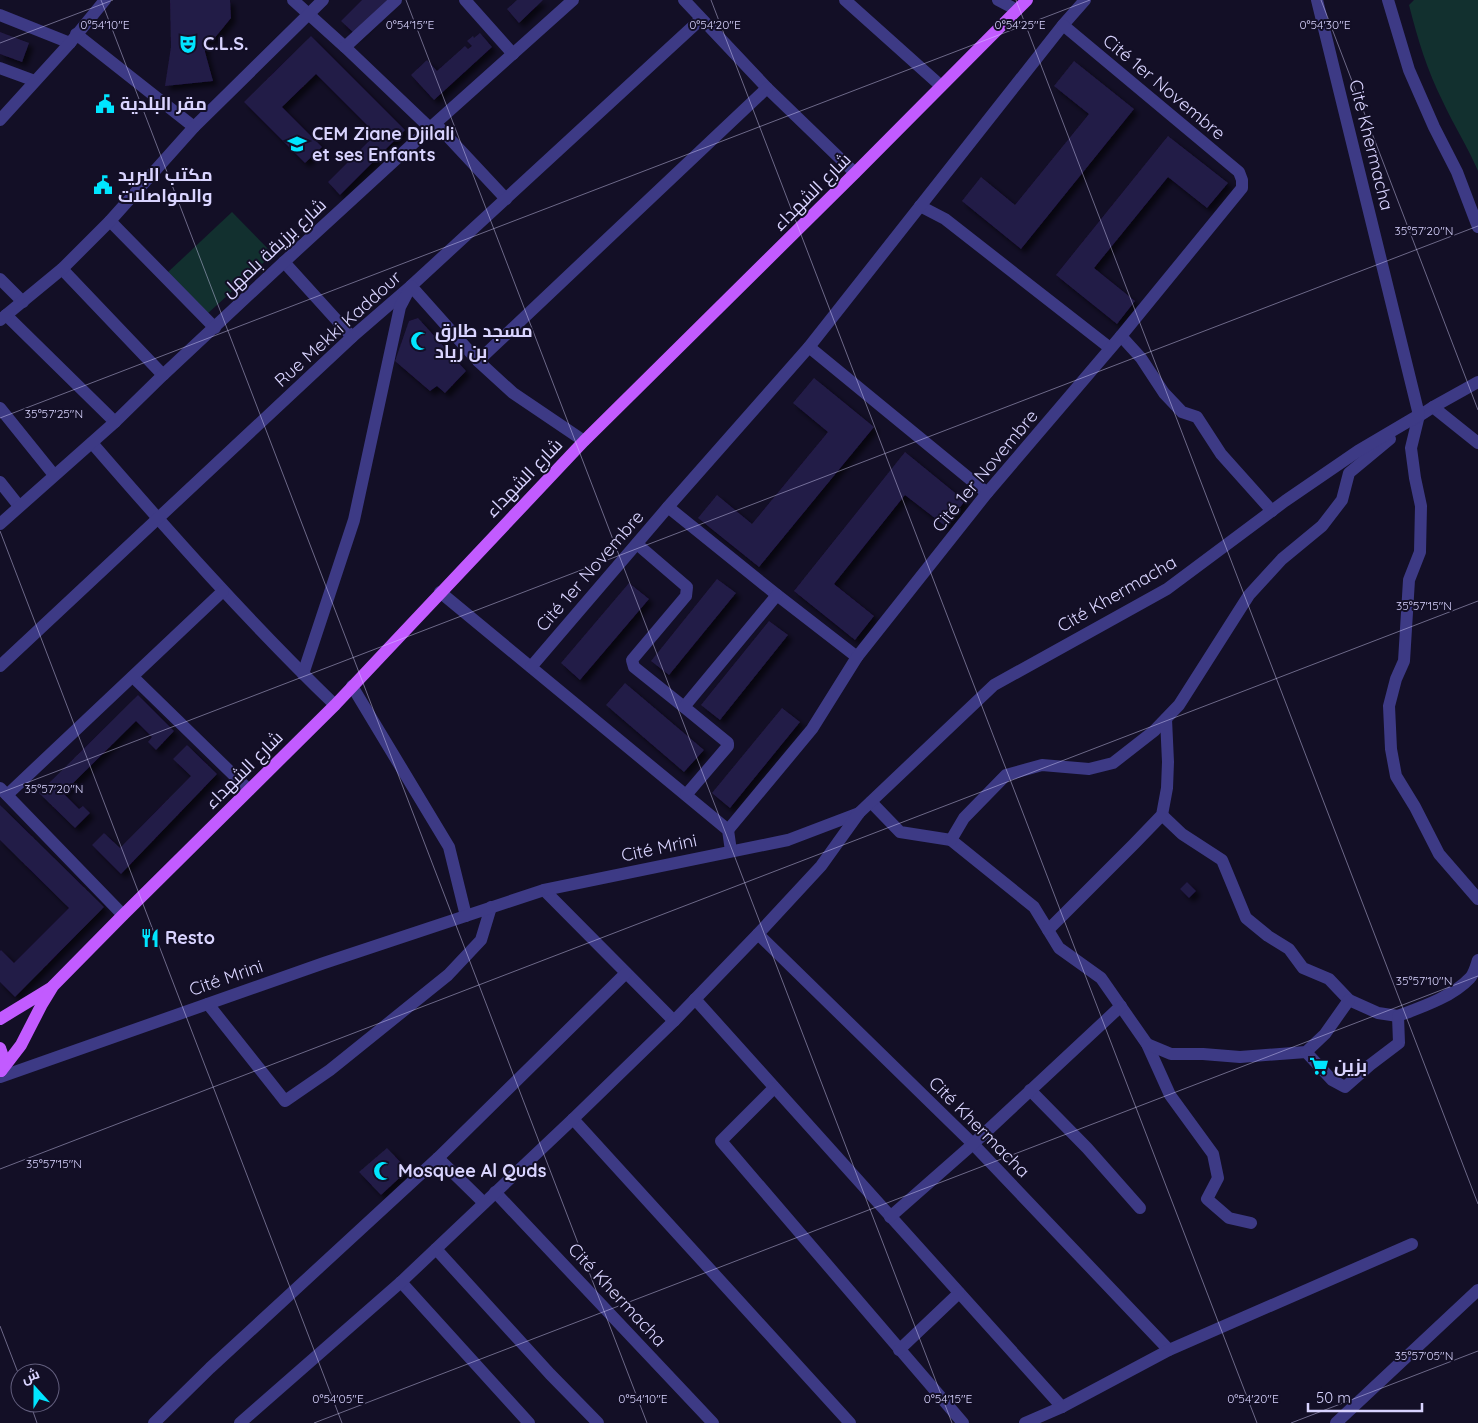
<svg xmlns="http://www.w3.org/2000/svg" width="1478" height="1423" viewBox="0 0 1478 1423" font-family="Quicksand,Cairo,sans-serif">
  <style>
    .green { fill: #12302f }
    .building { fill: #241b47; filter: url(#shadow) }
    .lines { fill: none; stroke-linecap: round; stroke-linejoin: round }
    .minor { stroke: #3d3a85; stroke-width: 12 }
    .major { stroke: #c25bff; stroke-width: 12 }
    .ticks { fill: none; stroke: #d9d4ff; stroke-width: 1; stroke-opacity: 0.45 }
    .labels { text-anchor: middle; stroke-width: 4; stroke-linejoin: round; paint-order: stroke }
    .poi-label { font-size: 18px; font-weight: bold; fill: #d9d4ff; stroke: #130f26; text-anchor: start }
    .street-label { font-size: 18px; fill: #d9d4ff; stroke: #130f26 }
    .ticks-label { font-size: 12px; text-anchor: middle; fill: #d9d4ff; stroke: #130f26; stroke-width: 4; stroke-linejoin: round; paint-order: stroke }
  </style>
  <defs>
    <filter id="shadow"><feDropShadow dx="4.5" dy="4.5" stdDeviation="2.5" flood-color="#0009"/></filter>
  </defs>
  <rect width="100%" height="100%" fill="#130f26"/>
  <g class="green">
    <path d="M1414,0h64v171c-10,-24 -24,-45 -35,-69 -16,-32 -25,-62 -34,-97z"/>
    <path d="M232,212l41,42 -67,61 -39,-42z"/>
  </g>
  <g class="building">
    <path d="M170,0h60l1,18 -18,22 -7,-1 -1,13 8,29 -48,5 6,-39z"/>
    <path d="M362,0h28l-34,35 -15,-14z"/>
    <path d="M517,0h26l-24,23 -12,-14z"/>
    <path d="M0,32l29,11 -7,19 -22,-8z"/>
    <path d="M480,33l12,14 -58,53 -23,-25 16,-15 10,11 28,-25 3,3 4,-3 -5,-5 6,-5 1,2z"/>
    <path d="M311,36l94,94 -65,65 -12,-13 48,-48 -60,-60 -34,33 40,40 -17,16 -61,-61z"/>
    <path d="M1074,61l60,48 -113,140 -59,-48 19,-24 34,28 74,-91 -35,-28z"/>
    <path d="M1168,136l60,47 -21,25 -39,-31 -74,91 41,33 -18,23 -61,-49z"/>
    <path d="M418,318l48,53 -21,22 -8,-7 -7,5 -35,-30 14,-40z"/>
    <path d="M814,378l60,49 -115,140 -61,-49 19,-23 35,29 76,-92 -35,-29z"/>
    <path d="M905,452l60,49 -20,25 -40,-31 -71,89 40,32 -19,24 -61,-49z"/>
    <path d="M717,579l19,14 -67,82 -18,-14z"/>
    <path d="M629,583l20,16 -69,81 -19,-17z"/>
    <path d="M769,621l19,14 -68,85 -19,-15z"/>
    <path d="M625,683l79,67 -20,22 -78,-67z"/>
    <path d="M138,695l36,36 -18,19 -8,-8 4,-5 -16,-16 -73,72 16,16 4,-3 7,7 -15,15 -36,-35z"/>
    <path d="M782,708l18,14 -70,86 -18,-15z"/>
    <path d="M187,745l30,29 -96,100 -29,-29 12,-12 16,15 71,-72 -18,-17z"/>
    <path d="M0,805l104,102 -89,90 -15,-15v-31l1,-1 13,13 55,-55 -69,-68z"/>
    <path d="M1187,882l9,9 -7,7 -9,-9z"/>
    <path d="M387,1148l21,22 -27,25 -22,-23z"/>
  </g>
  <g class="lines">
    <g class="minor">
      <path d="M293,0l52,47 85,81"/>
      <path d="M465,0l48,54"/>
      <path d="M684,0l83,88 88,85"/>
      <path d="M845,0l96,86"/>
      <path d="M998,0l19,10"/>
      <path d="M1388,0l21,70 25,57 23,45 21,55"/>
      <path d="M0,15l70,28"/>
      <path d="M76,34l118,93"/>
      <path d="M345,47l51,-47"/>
      <path d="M0,68l35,13"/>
      <path d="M0,120l70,-77 35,-43"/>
      <path d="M436,124l70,75"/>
      <path d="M920,206l25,13 165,129"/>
      <path d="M110,221l105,107"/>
      <path d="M284,262l68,75"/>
      <path d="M62,269l101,106"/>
      <path d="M0,279l23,23"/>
      <path d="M6,315l109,107"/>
      <path d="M0,320l62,-51 48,-48 84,-94 129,-127"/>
      <path d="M1121,336l20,22 23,35 18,19 15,5 24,37 51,57"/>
      <path d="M809,347l178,146"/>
      <path d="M478,361l289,-273"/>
      <path d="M1433,407l45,36"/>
      <path d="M0,408l54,67"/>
      <path d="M1419,415l-8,33 4,30 6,28 -1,46 -11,28 -5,81 -8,18 -7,27 2,43 5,27 19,31 24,47 39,45"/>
      <path d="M1413,420l20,-13 45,-25"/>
      <path d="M92,443c78,90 157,179 243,262"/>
      <path d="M0,482l19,24"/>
      <path d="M668,507l109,88 80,62"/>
      <path d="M0,524l115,-102 48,-47 121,-113 146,-134 143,-128"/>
      <path d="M637,544l50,43 -1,9 -54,64 2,7 50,40"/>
      <path d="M440,592l288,238 3,21"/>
      <path d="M0,666l352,-329 59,-51 290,-267"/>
      <path d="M531,667l137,-160 141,-160 254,-322 22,-25"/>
      <path d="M303,674l51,-154 46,-213 11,-21 67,75 35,32 71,48"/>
      <path d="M133,677l116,113"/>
      <path d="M352,686l97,161 17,69"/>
      <path d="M0,788l123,127"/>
      <path d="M7,795l216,-204"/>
      <path d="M686,795l42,-49v-3l-44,-36 93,-112"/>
      <path d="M871,802l29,30 51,8 83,67 25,41 42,30 46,66 23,51 43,59 5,24 -11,21 22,19 22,5"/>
      <path d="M1162,815l20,19 40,26 24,58 22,18 21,13 14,19 26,11 20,21 29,13 20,3"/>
      <path d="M728,830l84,-101 45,-72 130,-164 134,-157 121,-148v-8l-3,-8 -176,-147"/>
      <path d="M951,840l13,-22 42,-43 36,-10 47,4 24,-6 41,-32 25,-26 70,-110 33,-36 40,-33 20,-26 7,-27 41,-34"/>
      <path d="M544,890l130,131"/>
      <path d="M1048,930l86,-86 28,-29 5,-27 1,-26 -2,-43"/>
      <path d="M758,934l215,210 196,206"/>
      <path d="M695,999l367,408"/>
      <path d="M208,1004l77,97 45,-31 118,-95 33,-35 10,-33"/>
      <path d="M1147,1044l24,10h32l37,3 66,-5 19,-18 24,-34"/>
      <path d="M1306,1052l26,28 13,7 25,-22 29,-22 -1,-27c24,-9 54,-19 72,-38 4,-4 6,-12 8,-18"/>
      <path d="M0,1077l324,-114 220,-73 244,-50 71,-27"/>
      <path d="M774,1088l-53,53 242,282"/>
      <path d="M1030,1090l57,58 53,60"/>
      <path d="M573,1119l277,304"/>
      <path d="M438,1158l46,45"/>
      <path d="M495,1192l218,231"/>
      <path d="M890,1217l83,-73 148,-138"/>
      <path d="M436,1249l114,125 48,49"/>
      <path d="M401,1282l128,141"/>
      <path d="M899,1350l60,-57"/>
      <path d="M154,1423l56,-55 228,-210 188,-185"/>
      <path d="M240,1423l161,-141 172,-163 101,-98 84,-87 63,-68 38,-53 135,-128 173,-96 118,-88 73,-50 61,-36 -102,-415"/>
      <path d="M1025,1423l37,-16 107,-57 243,-106"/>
      <path d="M1336,1423l142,-133"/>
    </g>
    <g class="major">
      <path d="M0,1019l51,-31"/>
      <path d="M0,1048l3,9 -2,14"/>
      <path d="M1,1071l20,-26 21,-41 11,-18 70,-71 212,-210 249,-264 271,-268 172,-173"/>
    </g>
  </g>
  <path class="ticks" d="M101,0l546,1423M406,0l546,1423M711,0l546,1423M1016,0l462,1204M1321,0l157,410M0,43l113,-43M0,418l1090,-418M0,531l342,892M0,793l1478,-567M0,1169l1478,-568M0,1326l20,52M30,1403l7,20M314,1423l1164,-447M1291,1423l187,-72"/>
  <defs>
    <g id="theatre-bare" transform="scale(1.5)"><path d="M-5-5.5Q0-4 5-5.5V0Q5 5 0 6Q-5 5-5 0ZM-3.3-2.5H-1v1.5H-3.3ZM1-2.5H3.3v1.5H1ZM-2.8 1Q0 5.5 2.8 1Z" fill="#00e5ff" stroke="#130f26" stroke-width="2.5" paint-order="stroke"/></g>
    <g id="civic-bare" transform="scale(1.5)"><path d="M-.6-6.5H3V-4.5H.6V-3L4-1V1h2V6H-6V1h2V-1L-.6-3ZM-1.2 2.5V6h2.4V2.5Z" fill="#00e5ff" stroke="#130f26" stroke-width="2.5" paint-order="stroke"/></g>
    <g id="school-bare" transform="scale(1.5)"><path d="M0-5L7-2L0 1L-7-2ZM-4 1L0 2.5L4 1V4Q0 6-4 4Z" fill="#00e5ff" stroke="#130f26" stroke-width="2.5" paint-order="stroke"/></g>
    <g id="mosque-bare" transform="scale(1.5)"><path d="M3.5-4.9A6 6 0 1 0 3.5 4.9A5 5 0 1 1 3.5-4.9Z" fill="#00e5ff" stroke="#130f26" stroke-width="2.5" paint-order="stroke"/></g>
    <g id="restaurant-bare" transform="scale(1.5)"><path d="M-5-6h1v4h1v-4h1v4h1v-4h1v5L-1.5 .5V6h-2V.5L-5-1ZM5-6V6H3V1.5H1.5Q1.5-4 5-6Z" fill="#00e5ff" stroke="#130f26" stroke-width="2.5" paint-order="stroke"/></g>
    <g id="supermarket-bare" transform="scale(1.5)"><path d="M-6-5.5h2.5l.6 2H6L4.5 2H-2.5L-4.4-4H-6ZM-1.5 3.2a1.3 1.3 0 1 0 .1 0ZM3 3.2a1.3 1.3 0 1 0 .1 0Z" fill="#00e5ff" stroke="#130f26" stroke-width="2.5" paint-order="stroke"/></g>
  </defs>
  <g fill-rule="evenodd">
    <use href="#theatre-bare" x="188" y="44"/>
    <use href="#civic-bare" x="105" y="104"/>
    <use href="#school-bare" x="297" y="144"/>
    <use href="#civic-bare" x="103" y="185"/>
    <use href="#mosque-bare" x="420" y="341"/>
    <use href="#restaurant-bare" x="150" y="938"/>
    <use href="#supermarket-bare" x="1319" y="1066"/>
    <use href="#mosque-bare" x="383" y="1171"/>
  </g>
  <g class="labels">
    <g class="poi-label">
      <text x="203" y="50">C.L.S.</text>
      <text x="120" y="110">مقر البلدية</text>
      <text x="312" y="140">CEM Ziane Djilali<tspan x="312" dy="21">et ses Enfants</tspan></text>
      <text x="118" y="181">مكتب البريد<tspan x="118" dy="21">والمواصلات</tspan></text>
      <text x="435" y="337">مسجد طارق<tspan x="435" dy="21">بن زياد</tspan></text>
      <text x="165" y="944">Resto</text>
      <text x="1334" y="1072">بزين</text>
      <text x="398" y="1177">Mosquee Al Quds</text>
    </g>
    <g class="street-label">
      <text transform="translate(1164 87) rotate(40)" y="6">Cité 1er Novembre</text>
      <text transform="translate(1371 145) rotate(76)" y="6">Cité Khermacha</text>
      <text transform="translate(812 192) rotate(-45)" y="6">شارع الشهداء</text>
      <text transform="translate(274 248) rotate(-43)" y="6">شارع برزيقة بلمهل</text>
      <text transform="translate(338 329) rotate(-42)" y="6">Rue Mekki Kaddour</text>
      <text transform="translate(985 471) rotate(-50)" y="6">Cité 1er Novembre</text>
      <text transform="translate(524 478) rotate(-46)" y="6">شارع الشهداء</text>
      <text transform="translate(590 571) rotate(-49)" y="6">Cité 1er Novembre</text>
      <text transform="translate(1117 594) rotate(-30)" y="6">Cité Khermacha</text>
      <text transform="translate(244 770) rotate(-45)" y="6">شارع الشهداء</text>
      <text transform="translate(659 848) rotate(-12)" y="6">Cité Mrini</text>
      <text transform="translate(226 978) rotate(-19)" y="6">Cité Mrini</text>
      <text transform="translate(979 1127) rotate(45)" y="6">Cité Khermacha</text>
      <text transform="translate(617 1295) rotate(47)" y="6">Cité Khermacha</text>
    </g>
  </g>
  <g class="ticks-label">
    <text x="105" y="29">0°54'10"E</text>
    <text x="410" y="29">0°54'15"E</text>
    <text x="715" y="29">0°54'20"E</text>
    <text x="1020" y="29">0°54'25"E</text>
    <text x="1325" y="29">0°54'30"E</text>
    <text x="1424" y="235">35°57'20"N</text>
    <text x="54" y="418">35°57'25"N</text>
    <text x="1424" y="610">35°57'15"N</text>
    <text x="54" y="793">35°57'20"N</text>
    <text x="1424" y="985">35°57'10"N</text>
    <text x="54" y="1168">35°57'15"N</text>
    <text x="1424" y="1360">35°57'05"N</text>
    <text x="338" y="1403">0°54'05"E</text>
    <text x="643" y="1403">0°54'10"E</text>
    <text x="948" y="1403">0°54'15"E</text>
    <text x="1253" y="1403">0°54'20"E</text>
  </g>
  <g transform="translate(35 1388) rotate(339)"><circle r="24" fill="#130f26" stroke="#625e7d"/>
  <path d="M0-4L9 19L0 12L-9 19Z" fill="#00e5ff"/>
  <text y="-8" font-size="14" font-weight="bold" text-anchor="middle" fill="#d9d4ff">ش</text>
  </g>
  <path d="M1308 1403v8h114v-8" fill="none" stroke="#d9d4ff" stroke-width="2.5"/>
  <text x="1316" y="1403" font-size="15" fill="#d9d4ff" stroke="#130f26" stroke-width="4" paint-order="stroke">50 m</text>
</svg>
